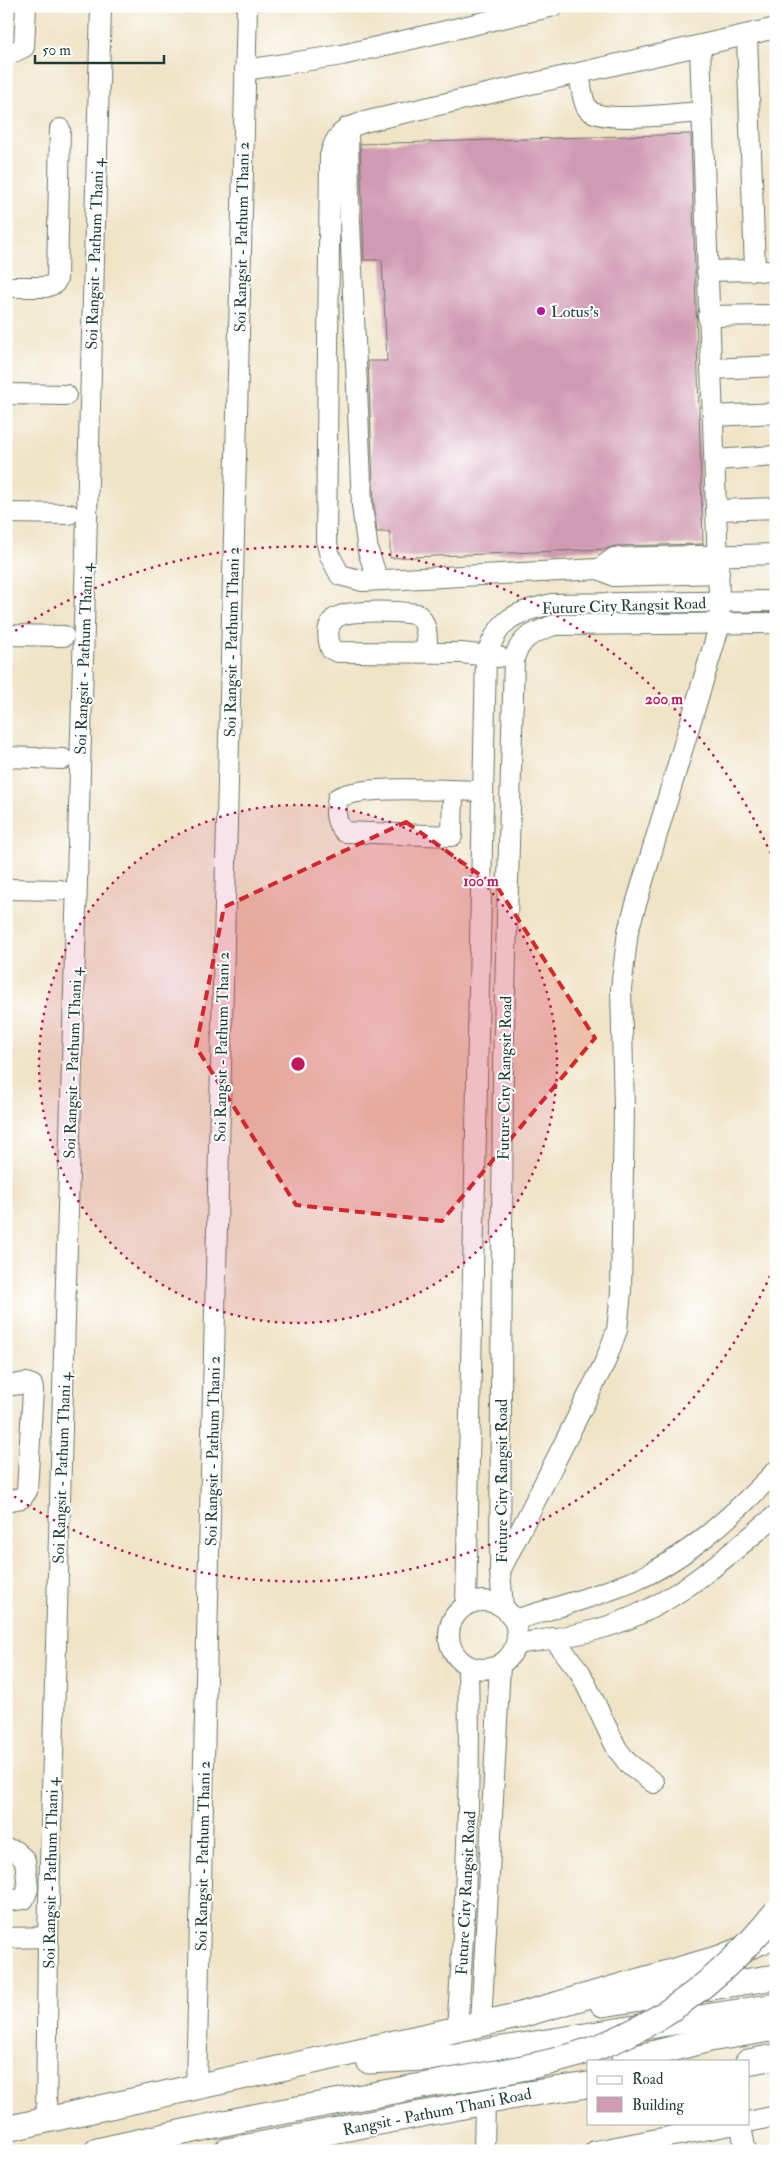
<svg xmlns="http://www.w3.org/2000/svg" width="782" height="2157" viewBox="0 0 782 2157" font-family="'IM FELL Double Pica',serif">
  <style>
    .building { fill: #d09ab2 }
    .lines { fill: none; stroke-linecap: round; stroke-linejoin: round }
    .minor-casing { stroke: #687767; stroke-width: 22 }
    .major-casing { stroke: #687767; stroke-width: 27 }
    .minor { stroke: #fff; stroke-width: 20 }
    .major { stroke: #fff; stroke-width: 25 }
    .major-bridge-casing { stroke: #687767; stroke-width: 27; stroke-linecap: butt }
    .major-bridge { stroke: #fff; stroke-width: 25 }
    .marked { fill: #d62828; fill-opacity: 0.2; stroke: #d62828; stroke-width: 4; stroke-dasharray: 10 6; stroke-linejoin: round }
    .ring { fill: none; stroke: #c2185b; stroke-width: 2.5; stroke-dasharray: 2.5 5 }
    .poi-dot { fill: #b5179e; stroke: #fff; stroke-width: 2 }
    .labels { text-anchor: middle; stroke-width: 4; stroke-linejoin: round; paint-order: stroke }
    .street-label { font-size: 16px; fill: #1f3d34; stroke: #fff }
    .poi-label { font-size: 16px; fill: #1f3d34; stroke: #fff; text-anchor: start }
    .centre { fill: #c2185b; stroke: #fff; stroke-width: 2.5 }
    .ring-label { font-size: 15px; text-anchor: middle; font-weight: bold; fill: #c2185b; stroke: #fff; stroke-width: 4; stroke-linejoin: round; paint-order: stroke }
  </style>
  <rect width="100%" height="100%" fill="#fff"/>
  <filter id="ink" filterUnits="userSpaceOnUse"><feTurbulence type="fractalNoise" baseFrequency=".02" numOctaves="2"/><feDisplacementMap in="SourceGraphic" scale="10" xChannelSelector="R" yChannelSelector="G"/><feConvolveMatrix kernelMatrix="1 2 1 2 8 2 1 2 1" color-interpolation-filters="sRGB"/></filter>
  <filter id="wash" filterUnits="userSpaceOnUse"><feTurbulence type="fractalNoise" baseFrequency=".0096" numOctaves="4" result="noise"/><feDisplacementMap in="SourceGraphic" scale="20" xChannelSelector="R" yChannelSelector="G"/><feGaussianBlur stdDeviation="1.12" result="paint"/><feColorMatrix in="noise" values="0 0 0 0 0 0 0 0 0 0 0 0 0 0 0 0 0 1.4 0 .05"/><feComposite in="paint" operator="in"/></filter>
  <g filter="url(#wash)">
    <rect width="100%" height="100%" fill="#f0e4c7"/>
    <g id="blocks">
      <path class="building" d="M691,134l12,410 -89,2 -8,3 -216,9v-26h-13l-3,-27 -6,-144h19l-5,-101h-18l-4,-116z"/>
    </g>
  </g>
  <g filter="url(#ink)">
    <use href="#blocks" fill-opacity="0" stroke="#687767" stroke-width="1"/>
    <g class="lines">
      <g class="minor-casing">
        <g id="minor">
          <path d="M747,36l8,234"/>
          <path d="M6,52h8l10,-5 2,-41"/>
          <path d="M245,70l97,-15 212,-49"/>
          <path d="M579,74c2,9 3,26 8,34 13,17 92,5 114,4"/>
          <path d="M348,127l1,71 13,308 6,45 10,29"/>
          <path d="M707,271l48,-1 21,2"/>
          <path d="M6,287h40l8,-3 3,-5 3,-150"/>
          <path d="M708,316l68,-1"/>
          <path d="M711,369l65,-3"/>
          <path d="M6,394l60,1"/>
          <path d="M713,416l63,-3"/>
          <path d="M715,460l61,-4"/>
          <path d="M717,510l59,-2"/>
          <path d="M6,513l63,1"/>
          <path d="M599,569l15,-11 162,-4"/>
          <path d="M719,573l-105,3 -15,-7 -236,12 -23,-6 -10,-19 -4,-16 4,-384c5,-21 13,-27 34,-34l412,-94"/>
          <path d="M6,635l58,1"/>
          <path d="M427,652c0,-14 1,-29 -10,-38 -17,-2 -70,-6 -83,5 -8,8 -6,21 -3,30l7,3 123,1 38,4"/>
          <path d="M6,757l57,2"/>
          <path d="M453,791l-1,45 -107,-4c-11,-10 -10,-20 -7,-34 23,-14 114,-7 144,-7"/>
          <path d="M6,889l54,1"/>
          <path d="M6,1386l20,-3 6,2 1,5 -6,101 -5,7 -16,3"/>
          <path d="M500,1571l105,-209 12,-32 4,-38 3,-184 -3,-119 7,-58 92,-307 -20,-577"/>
          <circle cx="483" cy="1635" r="34"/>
          <path d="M466,1605l20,-949c14,-39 28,-43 66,-52l224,-3"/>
          <path d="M503,1607l-3,-36 3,-503 11,-410c8,-22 19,-25 40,-33l222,-2"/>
          <path d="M514,1620c40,-12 81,-23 120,-39 55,-24 100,-67 142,-110"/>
          <path d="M553,1638l27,34 37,77 11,14 26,20"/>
          <path d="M516,1644c26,-4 53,-7 79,-14 71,-18 126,-68 181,-115"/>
          <path d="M6,1849l9,2 10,9 3,29 -4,10 -18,2"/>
          <path d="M6,1938l42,-1"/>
          <path d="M481,2024l19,-359"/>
          <path d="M457,2029c9,-121 14,-242 11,-363"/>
          <path d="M196,2087l51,-2081"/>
          <path d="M46,2121l2,-184 53,-1931"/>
          <path d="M748,2122l28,-6"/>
          <path d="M740,2123l6,28"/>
          <path d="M484,2151l1,-49"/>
          <path d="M595,2151l146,-28"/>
        </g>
      </g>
      <g class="major-casing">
        <g id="major">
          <path d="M603,2004l173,-27"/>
          <path d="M369,2061l89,-5 318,-50"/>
          <path d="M624,2061l86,-22 66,-11"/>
          <path d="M748,2062l28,-5"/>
          <path d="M6,2129l511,-113 203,-58 40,-16 16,-9"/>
          <path d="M97,2151l151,-33"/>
          <path d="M227,2151l294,-56 67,-10"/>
        </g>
      </g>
      <use href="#minor" class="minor"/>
      <use href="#major" class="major"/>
      <g class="major-bridge-casing">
        <path id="major-bridge" d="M248,2118c63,-12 127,-23 190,-35 41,-7 82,-13 123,-24 87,-23 159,-77 215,-147"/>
      </g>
      <use href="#major-bridge" class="major-bridge"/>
    </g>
  </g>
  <path class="marked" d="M406,822l92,66 97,150 -153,183 -146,-16 -100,-158 28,-140z"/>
  <circle cx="298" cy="1064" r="259" fill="#c2185b" fill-opacity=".12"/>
  <g class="ring">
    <circle cx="298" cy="1064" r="259"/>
    <path d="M776 1262A517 517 0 0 1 9 1493M9 635A517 517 0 0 1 776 866"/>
  </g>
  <circle class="poi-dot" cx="541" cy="311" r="5"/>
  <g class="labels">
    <g class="street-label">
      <text transform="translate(241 237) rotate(-89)" y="6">Soi Rangsit - Pathum Thani 2</text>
      <text transform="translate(94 254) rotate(-88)" y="6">Soi Rangsit - Pathum Thani 4</text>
      <text transform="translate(624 605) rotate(-2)" y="6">Future City Rangsit Road</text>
      <text transform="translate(231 642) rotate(-89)" y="6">Soi Rangsit - Pathum Thani 2</text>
      <text transform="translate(83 659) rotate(-88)" y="6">Soi Rangsit - Pathum Thani 4</text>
      <text transform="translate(221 1047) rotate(-89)" y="6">Soi Rangsit - Pathum Thani 2</text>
      <text transform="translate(72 1063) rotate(-88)" y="6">Soi Rangsit - Pathum Thani 4</text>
      <text transform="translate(504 1078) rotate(-89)" y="6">Future City Rangsit Road</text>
      <text transform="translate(212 1451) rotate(-89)" y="6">Soi Rangsit - Pathum Thani 2</text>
      <text transform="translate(61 1468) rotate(-88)" y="6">Soi Rangsit - Pathum Thani 4</text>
      <text transform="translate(501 1481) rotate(-90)" y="6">Future City Rangsit Road</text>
      <text transform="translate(202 1856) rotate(-89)" y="6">Soi Rangsit - Pathum Thani 2</text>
      <text transform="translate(50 1873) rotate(-89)" y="6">Soi Rangsit - Pathum Thani 4</text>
      <text transform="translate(465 1893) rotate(-87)" y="6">Future City Rangsit Road</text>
      <text transform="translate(437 2111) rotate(-11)" y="6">Rangsit - Pathum Thani Road</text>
    </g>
    <g class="poi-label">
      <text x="551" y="317">Lotus's</text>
    </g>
  </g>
  <circle cx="298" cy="1064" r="8" class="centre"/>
  <g class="ring-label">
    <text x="664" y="704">200 m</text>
    <text x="481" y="886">100 m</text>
  </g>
  <rect width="782" height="2157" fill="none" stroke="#fff" stroke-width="25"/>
  <rect x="587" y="2060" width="162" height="65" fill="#ffffff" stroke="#a5b1ae"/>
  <rect x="597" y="2076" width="25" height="8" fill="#ffffff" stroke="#a5b1ae"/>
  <text x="632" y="2084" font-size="15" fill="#1f3d34">Road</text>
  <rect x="597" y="2097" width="25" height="15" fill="#d09ab2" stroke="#a5b1ae"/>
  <text x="632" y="2110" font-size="15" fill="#1f3d34">Building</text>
  <path d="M35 55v8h129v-8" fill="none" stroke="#1f3d34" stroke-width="2.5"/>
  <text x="42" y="55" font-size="15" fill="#1f3d34" stroke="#ffffff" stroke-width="4" paint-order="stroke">50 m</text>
</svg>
